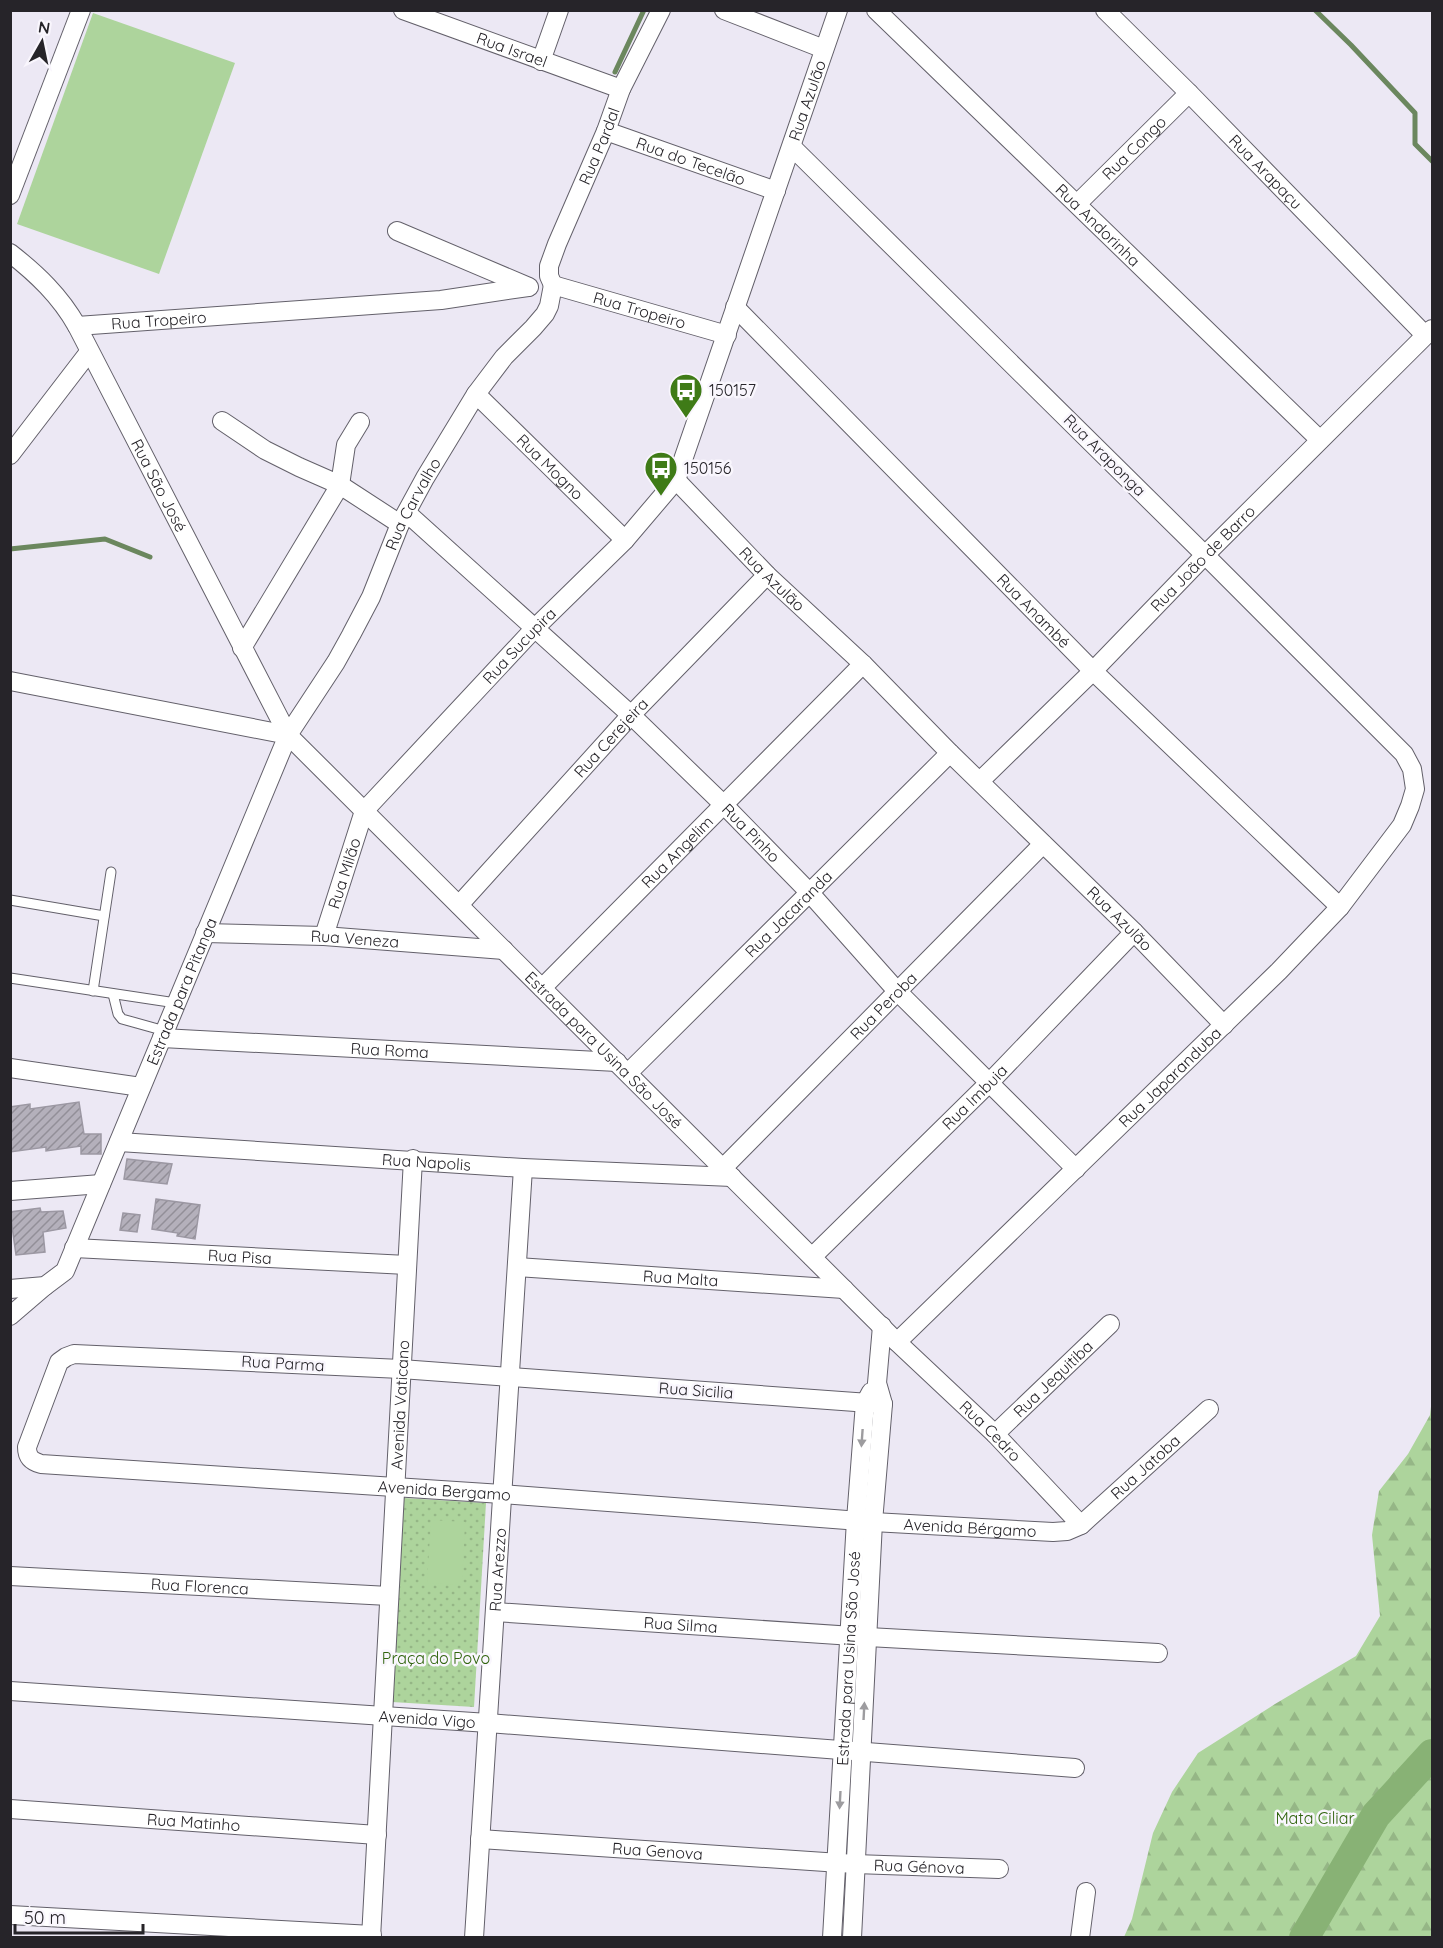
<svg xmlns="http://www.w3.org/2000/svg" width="1443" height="1948" viewBox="0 0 1443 1948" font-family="Quicksand,sans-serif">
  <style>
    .grass { fill: url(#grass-dots) }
    .forest { fill: url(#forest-firs) }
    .garden { fill: #add49c }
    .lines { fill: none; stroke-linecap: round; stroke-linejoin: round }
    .stream { stroke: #6b875e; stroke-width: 5 }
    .river { stroke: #88b275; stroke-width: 30 }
    .building { fill: url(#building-hatch); stroke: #9c98a3; stroke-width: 1.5 }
    .service-casing { stroke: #63606a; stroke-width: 11 }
    .minor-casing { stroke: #63606a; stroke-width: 20 }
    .service { stroke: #fff; stroke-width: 9 }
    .minor { stroke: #fff; stroke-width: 18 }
    .oneway { fill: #9d9c9f }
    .labels { text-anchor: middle; stroke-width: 5; stroke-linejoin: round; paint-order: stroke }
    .street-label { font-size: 16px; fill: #262429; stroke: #f9f6fd }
    .poi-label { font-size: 16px; fill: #262429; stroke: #f9f6fd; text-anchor: start }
    .park-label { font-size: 16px; fill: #30640d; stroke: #f9f6fd }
  </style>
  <defs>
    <pattern id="grass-dots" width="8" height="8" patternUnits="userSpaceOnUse" patternTransform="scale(1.5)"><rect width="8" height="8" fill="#add49c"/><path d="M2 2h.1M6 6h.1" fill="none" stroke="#95b686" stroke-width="1.8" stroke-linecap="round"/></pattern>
    <pattern id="forest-firs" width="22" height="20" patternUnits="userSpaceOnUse" patternTransform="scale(1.5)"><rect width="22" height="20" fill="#add49c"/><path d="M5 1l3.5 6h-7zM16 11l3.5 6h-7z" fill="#95b686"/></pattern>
    <pattern id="building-hatch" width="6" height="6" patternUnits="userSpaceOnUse" patternTransform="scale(1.5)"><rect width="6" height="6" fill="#b4b0bb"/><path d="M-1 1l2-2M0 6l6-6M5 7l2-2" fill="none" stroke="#928f98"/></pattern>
  </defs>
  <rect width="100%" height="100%" fill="#ece8f4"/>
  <path class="grass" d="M404,1498l82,5 -12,204 -82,-5z"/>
  <path class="forest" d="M1432,1398v539h-308l8,-18 21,-86 19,-41 26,-39 77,-49 81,-48 24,-40 -8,-81 7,-44 29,-37 22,-39z"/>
  <g class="garden">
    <path d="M93,13l142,50 -76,211 -142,-50z"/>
    <path d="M431,1520l34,2 -3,63 -35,-2z"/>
  </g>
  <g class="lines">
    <g class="stream">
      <path d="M1315,10l36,35 64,68v31l17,17"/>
      <path d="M615,72l29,-62"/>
      <path d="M10,549l95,-10 45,18"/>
    </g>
    <path class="river" d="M1304,1938l72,-123 56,-61"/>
  </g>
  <g class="building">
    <path d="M79,1102l5,32h17v20h-20v-8l-35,5v-4l-36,5v-45l20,-3v5z"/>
    <path d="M127,1159l45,5 -5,20 -43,-5z"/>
    <path d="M156,1199l44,6 -5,34 -18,-3 1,-3 -26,-4z"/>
    <path d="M40,1208l1,4 22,-1 3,17 -23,4 2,20 -29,3 -6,-43z"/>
    <path d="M123,1213l17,2 -3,17 -17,-2z"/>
  </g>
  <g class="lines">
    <g class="service-casing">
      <g id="service">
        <path d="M10,900l94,16"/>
        <path d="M10,978l166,25"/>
        <path d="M93,991l18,-119"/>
        <path d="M113,994l5,20 4,5 43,12"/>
      </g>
    </g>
    <g class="minor-casing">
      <g id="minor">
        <path id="s1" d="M403,10l218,79"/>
        <path d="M724,10l100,39"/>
        <path id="s2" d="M876,10l444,430"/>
        <path id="s3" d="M1105,10l84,83 236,242"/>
        <path d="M541,61l18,-51"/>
        <path id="s4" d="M606,131l170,60"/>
        <path d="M10,195l71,-185"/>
        <path id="s5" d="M1077,204l112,-111"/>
        <path d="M397,231l132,56"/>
        <path id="s6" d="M10,253c27,21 50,43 67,73l211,409 609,607 382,-371 61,-64 62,-82 8,-19 5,-17 -3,-20 -8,-15 -199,-199 -413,-408"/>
        <path id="s7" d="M553,285l-4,-9v-10l8,-22 49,-113 15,-42 40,-79"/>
        <path id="s8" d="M553,285l174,50"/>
        <path id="s9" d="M735,307l358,364 247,236"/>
        <path id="s10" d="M77,326l364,-26 87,-13"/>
        <path id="s11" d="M476,394l149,146"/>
        <path d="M222,421l43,29 34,17 41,18 6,-40 14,-23"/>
        <path d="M10,455l79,-103"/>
        <path id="s12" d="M676,480l91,95 96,89 87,89 184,179 90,93"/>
        <path id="s13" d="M407,513l224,202 93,90 85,87 88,99 179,178"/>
        <path d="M242,648l98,-163 60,39"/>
        <path d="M10,681l278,54"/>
        <path id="s14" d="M980,781l113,-110 112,-116 227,-226"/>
        <path id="s15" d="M459,905l172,-190 136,-140"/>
        <path id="s16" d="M205,933l119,3 180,14"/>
        <path id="s17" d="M324,936l40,-125 170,-182 91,-89 51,-60 162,-470"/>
        <path id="s18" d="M542,988l321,-324"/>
        <path id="s19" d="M162,1038l455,24"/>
        <path d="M10,1068l131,19"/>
        <path id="s20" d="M628,1073l322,-320"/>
        <path id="s21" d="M119,1142l404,26 209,9"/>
        <path id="s22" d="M723,1168l320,-324"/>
        <path d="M10,1191l91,-7"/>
        <path id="s23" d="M74,1248l333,17"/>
        <path id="s24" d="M812,1257l178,-175 144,-150"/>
        <path id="s25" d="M517,1267l327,22"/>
        <path id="s26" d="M10,1289l35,-3 20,-15 223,-536 48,-73 15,-27 20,-38 29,-73 25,-46 51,-84 28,-37 29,-29 12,-14 4,-8 4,-21"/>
        <path d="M10,1316l35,-30"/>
        <path id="s27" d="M897,1342l98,92 86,91"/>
        <path id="s28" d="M883,1404l-482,-35 -327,-15 -8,3 -7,5 -32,85c0,10 4,14 14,17l461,30 371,28 180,10 14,-1 14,-6 128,-116"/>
        <path id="s29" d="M995,1434l115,-110"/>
        <path id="s30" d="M10,1576l379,20"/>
        <path id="s31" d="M495,1612l373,25 290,16"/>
        <path id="s32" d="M10,1691l478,32 587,45"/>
        <path id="s33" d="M10,1809l367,26"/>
        <path id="s34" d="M480,1839l375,25 144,5"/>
        <path d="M10,1915l362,20"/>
        <path id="s35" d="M371,1938l42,-779"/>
        <path id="s36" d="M474,1938l49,-770"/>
        <path id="s37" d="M832,1938l24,-418 9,-117 6,-11"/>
        <path d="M852,1938l21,-416 10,-118 -6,-21 5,-57"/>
        <path d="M1080,1938l6,-46"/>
      </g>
    </g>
    <use href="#service" class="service"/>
    <use href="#minor" class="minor"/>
  </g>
  <defs><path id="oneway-solid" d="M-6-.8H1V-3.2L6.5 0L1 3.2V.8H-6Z" transform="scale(1.5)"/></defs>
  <g class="oneway">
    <use href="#oneway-solid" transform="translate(862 1438) rotate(94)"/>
    <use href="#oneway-solid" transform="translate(864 1711) rotate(-87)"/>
    <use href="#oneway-solid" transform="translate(840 1800) rotate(93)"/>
  </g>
  <defs>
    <g id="bus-pin" transform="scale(1.725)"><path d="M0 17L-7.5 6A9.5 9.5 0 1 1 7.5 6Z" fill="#3f7b17" stroke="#f9f6fd"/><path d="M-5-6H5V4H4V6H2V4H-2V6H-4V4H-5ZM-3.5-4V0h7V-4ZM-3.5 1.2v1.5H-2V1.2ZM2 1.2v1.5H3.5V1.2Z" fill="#fff"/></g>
  </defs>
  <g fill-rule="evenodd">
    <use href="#bus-pin" x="686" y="390"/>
    <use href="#bus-pin" x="661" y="468"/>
  </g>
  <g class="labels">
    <g class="street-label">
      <text dy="6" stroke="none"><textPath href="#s1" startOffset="116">Rua Israel</textPath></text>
      <text dy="6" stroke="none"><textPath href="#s17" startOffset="988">Rua Azulão</textPath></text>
      <text dy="6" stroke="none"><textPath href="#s7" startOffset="150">Rua Pardal</textPath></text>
      <text dy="6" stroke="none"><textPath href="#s5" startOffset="80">Rua Congo</textPath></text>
      <text dy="6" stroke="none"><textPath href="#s4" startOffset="90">Rua do Tecelão</textPath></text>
      <text dy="6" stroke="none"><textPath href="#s3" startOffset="228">Rua Arapaçu</textPath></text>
      <text dy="6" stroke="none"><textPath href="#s2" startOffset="309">Rua Andorinha</textPath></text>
      <text dy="6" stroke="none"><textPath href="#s8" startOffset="90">Rua Tropeiro</textPath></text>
      <text dy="6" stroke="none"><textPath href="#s10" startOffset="82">Rua Tropeiro</textPath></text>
      <text transform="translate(1105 455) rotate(45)" y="6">Rua Araponga</text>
      <text dy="6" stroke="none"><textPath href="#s11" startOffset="104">Rua Mogno</textPath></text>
      <text dy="6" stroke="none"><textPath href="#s6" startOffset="279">Rua São José</textPath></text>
      <text dy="6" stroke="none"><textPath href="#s26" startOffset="904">Rua Carvalho</textPath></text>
      <text dy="6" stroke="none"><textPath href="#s14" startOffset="315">Rua João de Barro</textPath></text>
      <text dy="6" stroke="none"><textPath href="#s12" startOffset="138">Rua Azulão</textPath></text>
      <text dy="6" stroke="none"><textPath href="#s9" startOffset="426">Rua Anambé</textPath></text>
      <text dy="6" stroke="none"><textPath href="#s17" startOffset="358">Rua Sucupira</textPath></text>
      <text dy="6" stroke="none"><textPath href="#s15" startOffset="226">Rua Cerejeira</textPath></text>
      <text dy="6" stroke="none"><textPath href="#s13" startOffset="470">Rua Pinho</textPath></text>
      <text dy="6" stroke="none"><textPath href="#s18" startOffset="192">Rua Angelim</textPath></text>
      <text dy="6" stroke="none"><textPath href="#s17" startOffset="66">Rua Milão</textPath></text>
      <text dy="6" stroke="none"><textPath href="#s20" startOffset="226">Rua Jacaranda</textPath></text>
      <text dy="6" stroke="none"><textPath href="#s12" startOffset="624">Rua Azulão</textPath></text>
      <text dy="6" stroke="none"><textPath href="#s16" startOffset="150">Rua Veneza</textPath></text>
      <text dy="6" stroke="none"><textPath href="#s26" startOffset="363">Estrada para Pitanga</textPath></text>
      <text dy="6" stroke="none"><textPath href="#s22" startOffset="228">Rua Peroba</textPath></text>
      <text dy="6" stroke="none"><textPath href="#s19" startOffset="228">Rua Roma</textPath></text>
      <text dy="6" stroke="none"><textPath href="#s6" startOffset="1006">Estrada para Usina São José</textPath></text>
      <text dy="6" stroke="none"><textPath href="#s6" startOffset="1800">Rua Japaranduba</textPath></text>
      <text dy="6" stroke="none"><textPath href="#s24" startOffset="228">Rua Imbuia</textPath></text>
      <text dy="6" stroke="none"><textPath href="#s21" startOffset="308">Rua Napolis</textPath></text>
      <text dy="6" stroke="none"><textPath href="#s23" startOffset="166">Rua Pisa</textPath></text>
      <text dy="6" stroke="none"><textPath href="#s25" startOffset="164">Rua Malta</textPath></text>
      <text transform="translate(283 1363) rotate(3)" y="6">Rua Parma</text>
      <text dy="6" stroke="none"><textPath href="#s29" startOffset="80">Rua Jequitiba</textPath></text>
      <text transform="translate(696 1390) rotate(4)" y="6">Rua Sicilia</text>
      <text dy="6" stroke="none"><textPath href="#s35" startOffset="534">Avenida Vaticano</textPath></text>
      <text dy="6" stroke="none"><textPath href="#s27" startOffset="129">Rua Cedro</textPath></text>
      <text dy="6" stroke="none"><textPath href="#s28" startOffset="2073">Rua Jatoba</textPath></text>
      <text dy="6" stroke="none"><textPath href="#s28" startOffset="1347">Avenida Bergamo</textPath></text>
      <text dy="6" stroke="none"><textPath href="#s28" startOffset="1874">Avenida Bérgamo</textPath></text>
      <text dy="6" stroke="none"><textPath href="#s36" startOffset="369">Rua Arezzo</textPath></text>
      <text dy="6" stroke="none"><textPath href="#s30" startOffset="190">Rua Florenca</textPath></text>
      <text dy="6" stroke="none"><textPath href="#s31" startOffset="186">Rua Silma</textPath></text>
      <text dy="6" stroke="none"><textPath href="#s37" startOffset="280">Estrada para Usina São José</textPath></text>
      <text dy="6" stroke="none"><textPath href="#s32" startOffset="418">Avenida Vigo</textPath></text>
      <text dy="6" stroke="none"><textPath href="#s33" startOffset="184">Rua Matinho</textPath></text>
      <text dy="6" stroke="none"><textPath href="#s34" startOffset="178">Rua Genova</textPath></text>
      <text dy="6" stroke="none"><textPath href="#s34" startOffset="440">Rua Génova</textPath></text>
    </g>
    <g class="poi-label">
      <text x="709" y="396">150157</text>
      <text x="684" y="474">150156</text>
    </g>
    <g class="park-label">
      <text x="436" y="1664">Praça do Povo</text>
      <text x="1315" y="1824">Mata Ciliar</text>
    </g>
  </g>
  <rect width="1443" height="1948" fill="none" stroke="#262429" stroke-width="24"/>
  <g transform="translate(42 42) rotate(9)" stroke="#f9f6fd" stroke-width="4.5" paint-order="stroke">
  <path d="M0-4.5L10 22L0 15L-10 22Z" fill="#262429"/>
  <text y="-9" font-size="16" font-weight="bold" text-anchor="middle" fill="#262429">N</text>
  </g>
  <path d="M15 1924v9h128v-9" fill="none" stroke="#262429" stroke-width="3"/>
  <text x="24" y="1924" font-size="18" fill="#262429" stroke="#f9f6fd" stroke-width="4.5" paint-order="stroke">50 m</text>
</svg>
